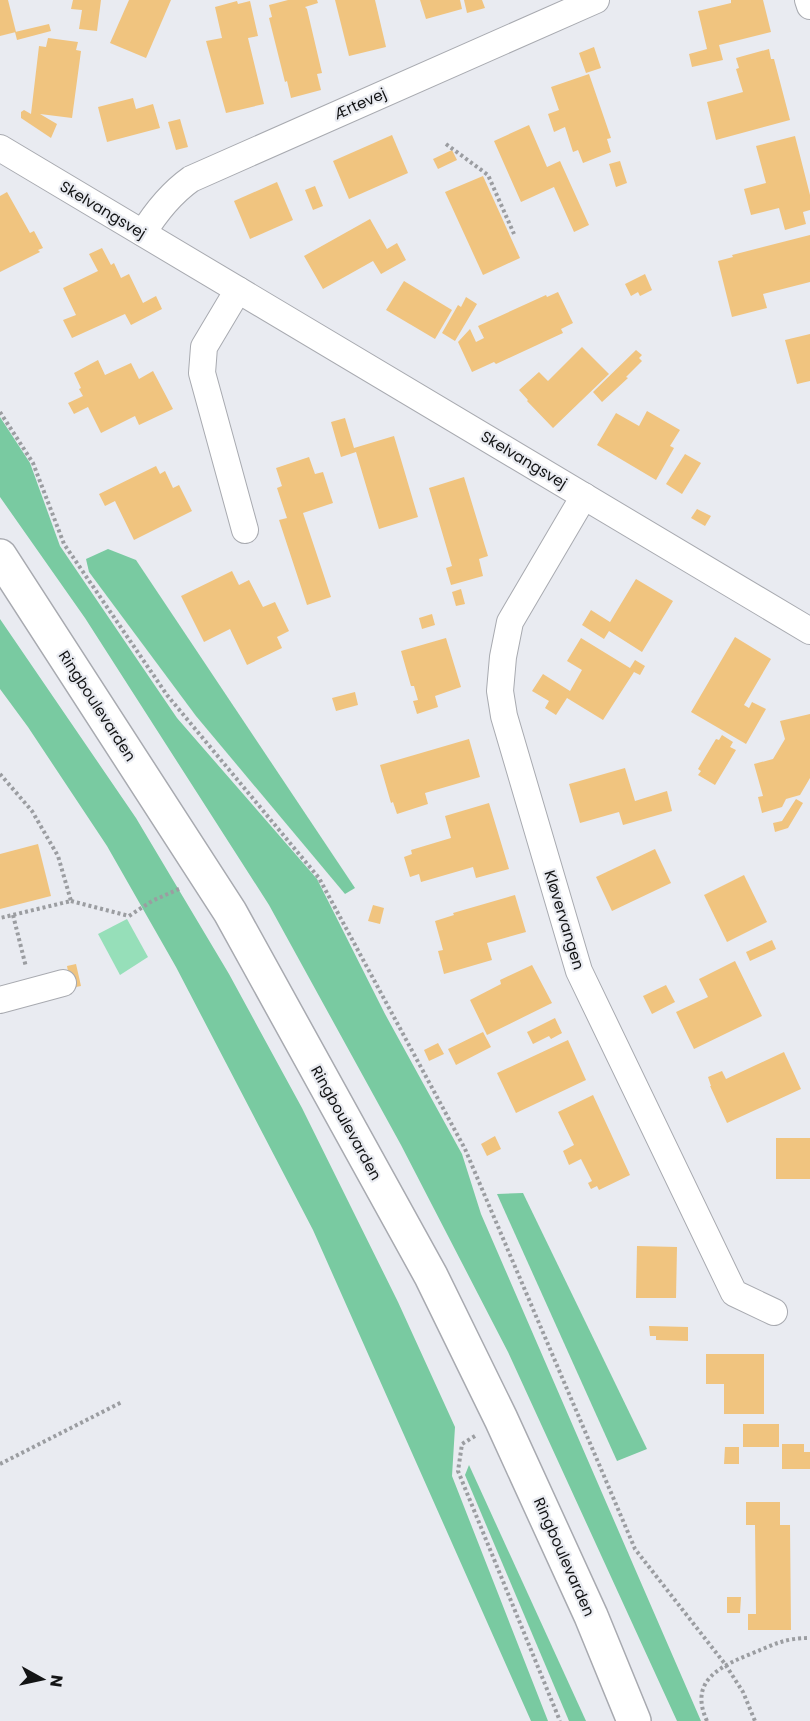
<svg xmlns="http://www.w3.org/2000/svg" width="810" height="1721" viewBox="0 0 810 1721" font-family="Poppins,sans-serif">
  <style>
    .green { fill: #96dfb9 }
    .forest { fill: #79caa1 }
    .building { fill: #f0c47f }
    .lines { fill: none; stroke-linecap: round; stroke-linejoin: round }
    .minor-casing { stroke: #a8aab0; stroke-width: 28 }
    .secondary-casing { stroke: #a8aab0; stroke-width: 36 }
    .path { stroke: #9b9da1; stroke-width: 4; stroke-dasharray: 3 3; stroke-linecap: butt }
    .minor { stroke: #fff; stroke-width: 26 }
    .secondary { stroke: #fff; stroke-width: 33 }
    .labels { text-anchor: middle; stroke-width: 4.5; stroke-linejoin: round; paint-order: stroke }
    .street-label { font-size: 15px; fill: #131415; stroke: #e9ebf1 }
  </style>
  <rect width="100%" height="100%" fill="#e9ebf1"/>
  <path class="green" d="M127,919l21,38 -28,18 -22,-41z"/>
  <g class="forest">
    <path d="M0,417l30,46 30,83 117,172 140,161 68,135 77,140 19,60 220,507h-24l-169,-369 -107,-207 -132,-240 -184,-287 -85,-121z"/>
    <path d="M108,549l28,11 219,328 -10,6 -149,-178 -107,-144 -3,-13z"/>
    <path d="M0,619l136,199 93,156 73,134 96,194 57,125 -3,49 96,245h-17l-218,-491 -137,-263 -69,-121 -79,-119 -28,-38z"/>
    <path d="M523,1193l124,256 -30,12 -120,-267z"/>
    <path d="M469,1465l117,256h-17l-104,-246z"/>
  </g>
  <g class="building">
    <path d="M0,0h8l8,32 -16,4z"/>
    <path d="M73,0h28l-4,31 -18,-2 3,-19 -11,-1z"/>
    <path d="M129,0h42l-25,58 -36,-15z"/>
    <path d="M288,0h29l1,3 -13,4 2,2 15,64 -5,1 4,16 -30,8 -4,-17 -2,1 -16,-64 3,-1 -3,-12z"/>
    <path d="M335,0h40l11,47 -37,9z"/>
    <path d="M420,0h40l2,9 -36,10z"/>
    <path d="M464,0h18l3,8 -18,5z"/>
    <path d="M731,0h32l8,32 -52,13 4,15 -31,7 -3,-13 18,-5 -9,-38 33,-8z"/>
    <path d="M237,1l1,3 12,-3 8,35 -10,2 16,66 -38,9 -20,-72 16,-3 -7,-31z"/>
    <path d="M49,24l2,7 -34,9 -2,-8z"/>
    <path d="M48,38l30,4 -2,8 5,1 -9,67 -32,-4 17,10 -6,14 -30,-20v-6l3,-2 7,4 8,-68 7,1z"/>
    <path d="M594,47l7,21 -15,5 -7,-20z"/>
    <path d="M769,49l2,10h3l16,61 -74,20 -9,-38 36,-10 -7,-23 3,-1 -3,-10z"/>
    <path d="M589,74l22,64 -4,1 4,13 -28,11 -5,-13 -5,2 -8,-25 -11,5 -6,-18 11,-4 -8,-23z"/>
    <path d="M133,98l3,11 17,-5 7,24 -53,14 -9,-35z"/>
    <path d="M180,119l8,28 -12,3 -8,-28z"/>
    <path d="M529,125l18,42 13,-6 29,64 -15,7 -20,-45 -33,15 -27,-61z"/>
    <path d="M392,135l16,38 -59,26 -16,-38z"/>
    <path d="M795,136l15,59v15l-7,2 3,12 -21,6 -6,-22 -28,7 -7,-26 22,-6 -10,-37z"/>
    <path d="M452,150l5,10 -19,9 -5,-10z"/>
    <path d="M620,161l7,22 -11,4 -7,-23z"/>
    <path d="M483,176l37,82 -37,17 -38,-83z"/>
    <path d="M277,182l16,38 -43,19 -16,-38z"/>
    <path d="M315,186l8,20 -10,4 -8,-20z"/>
    <path d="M7,192l23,41 4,-2 9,17 -5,2 2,2 -40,20v-76z"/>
    <path d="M370,219l17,30 10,-6 9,17 -25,14 -8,-13 -50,28 -19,-33z"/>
    <path d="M810,235v47l-47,12 4,14 -35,9 -14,-56 15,-4 -1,-2z"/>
    <path d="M102,248l9,17 3,-2 7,15 8,-4 14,29 13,-7 6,13 -31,16 -6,-11 -53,24 -9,-18 13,-5 -13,-27 35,-17 -9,-17z"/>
    <path d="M645,274l7,16 -12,6 -2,-4 -7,4 -6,-12z"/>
    <path d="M404,281l48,29 -17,29 -49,-29z"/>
    <path d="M558,292l15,31 -12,6 2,4 -67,31 -2,-2 -22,10 -14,-30 12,-13 6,13 8,-4 -6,-12 68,-31 1,2z"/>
    <path d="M466,297l11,7 -22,37 -13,-8 16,-28 3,2z"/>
    <path d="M810,334v47l-13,3 -12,-44z"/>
    <path d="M582,347l27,27 -56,54 -26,-27 1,-1 -9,-10 20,-18 9,9z"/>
    <path d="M636,350l6,5 -3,3 3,3 -16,16 2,1 -26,24 -9,-10z"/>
    <path d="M98,360l7,15 26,-12 8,16 14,-8 20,38 -34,16 -4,-9 -34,17 -13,-26 -14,7 -6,-11 15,-7 -4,-7 2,-1 -7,-15z"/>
    <path d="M647,411l33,19 -10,16 4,2 -18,32 -59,-35 19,-32 23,13z"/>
    <path d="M345,418l9,30 40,-12 24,81 -39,12 -23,-77 -15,5 -10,-35z"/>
    <path d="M685,454l16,9 -19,31 -16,-10z"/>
    <path d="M309,457l6,17 8,-2 10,31 -30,10 28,84 -24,8 -28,-85 8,-2 -10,-30 5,-2 -6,-18z"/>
    <path d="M156,466l4,8 5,-3 8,17 6,-3 13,26 -58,29 -19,-39 -10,5 -6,-12z"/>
    <path d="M464,477l24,79 -9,3 4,17 -32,9 -5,-17 6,-2 -23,-78z"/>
    <path d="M697,509l14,7 -6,10 -14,-8z"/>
    <path d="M232,571l7,14 10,-5 14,27 12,-5 14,29 -12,6 5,11 -35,17 -17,-36 -26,13 -23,-46z"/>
    <path d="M636,579l37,22 -31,51 -33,-21 -5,8 -22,-14 9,-15 19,12z"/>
    <path d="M461,589l4,15 -9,2 -4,-14z"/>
    <path d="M432,614l3,11 -13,4 -3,-11z"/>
    <path d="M735,637l36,22 -27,46 5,3 3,-6 14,7 -20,35 -55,-32z"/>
    <path d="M446,638l15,49 -26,9 3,11 -21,7 -4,-13 5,-1 -4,-14h-3l-10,-35z"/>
    <path d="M581,638l49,30 5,-8 10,6 -5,9 -6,-3 -31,48 -36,-22 -11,17 -11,-7 4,-7 -17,-10 11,-17 27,17 12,-21 -15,-9z"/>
    <path d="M355,692l3,13 -22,6 -4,-13z"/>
    <path d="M810,714v64l-10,17 -14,4 -4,8 -20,6 -4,-16 5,-1 -9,-32 19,-5 12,-20 -5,-18z"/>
    <path d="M722,735l11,7 -3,5 6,3 -21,35 -17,-10 3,-4 -3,-2 18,-30 3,1z"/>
    <path d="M469,739l11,38 -55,16 3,11 -31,10 -4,-12 -2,1 -11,-38z"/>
    <path d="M625,768l10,33 32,-10 5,20 -49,14 -4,-13 -39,11 -11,-39z"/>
    <path d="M796,799l7,4 -15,25 -13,4 -2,-9 9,-2z"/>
    <path d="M489,803l20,66 -33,9 -3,-11 -52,15 -2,-8 -9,3 -6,-20 8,-3 -1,-4 40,-12 -6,-22z"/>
    <path d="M38,844l13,52 -51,13v-55z"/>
    <path d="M655,849l16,34 -59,28 -16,-34z"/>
    <path d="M744,875l23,47 -40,20 -23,-47z"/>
    <path d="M515,895l11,37 -39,11 5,17 -48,14 -6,-23 5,-1 -8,-29 19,-6 -1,-2z"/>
    <path d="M373,905l11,3 -4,16 -12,-3z"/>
    <path d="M772,940l4,9 -26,12 -4,-9z"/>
    <path d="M735,961l27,55 -68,33 -18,-37 32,-15 -9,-18z"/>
    <path d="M76,964l5,22 -10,2 -4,-22z"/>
    <path d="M532,965l20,38 -65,32 -17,-35 31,-16 -1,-4z"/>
    <path d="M666,985l9,17 -23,12 -9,-18z"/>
    <path d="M555,1018l7,15 -11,6 -2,-3 -16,8 -6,-12z"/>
    <path d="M483,1032l8,15 -35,18 -8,-16z"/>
    <path d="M568,1040l18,40 -70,33 -19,-40z"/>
    <path d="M438,1043l6,11 -15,7 -5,-11z"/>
    <path d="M784,1052l17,37 -74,34 -17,-37h1l-3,-9 14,-6 4,8z"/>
    <path d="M593,1095l37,80 -31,15 -2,-4 -6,3 -3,-6 4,-2 -11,-22 -12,6 -6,-14 11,-6 -16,-33z"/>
    <path d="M495,1136l6,13 -14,7 -6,-12z"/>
    <rect x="776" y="1138" width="34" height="41"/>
    <path d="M637,1246l40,1 -1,51h-40z"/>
    <path d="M649,1326l39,1v14l-32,-1v-4h-6z"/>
    <path d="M706,1354h58v60h-40v-30h-18z"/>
    <rect x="743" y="1424" width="36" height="23"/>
    <path d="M782,1444h22v8h6v17h-28z"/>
    <path d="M725,1447h14v17h-15z"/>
    <path d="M746,1502h34v23h10l1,105h-43v-16h8l-1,-89h-9z"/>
    <path d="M727,1597h14l-1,16h-13z"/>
  </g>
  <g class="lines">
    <g class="minor-casing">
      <g id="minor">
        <path d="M808,0l2,6"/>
        <path d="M0,148l810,483"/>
        <path d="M143,233c13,-21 27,-39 48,-54l405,-179"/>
        <path d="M238,290l-34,57 -2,26 43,157"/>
        <path d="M584,496l-74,126 -7,35 -3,34 4,25 75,255 155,322 40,19"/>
        <path d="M0,1000l63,-17"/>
      </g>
    </g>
    <g class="secondary-casing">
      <path id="secondary" d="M0,556l230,356 201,364 70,143 90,197 43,105"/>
    </g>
    <g class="path">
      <path d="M446,144l42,31 26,59"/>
      <path d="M0,412l33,51 31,81 103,151 152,183 146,271 170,400 90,115 18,28 12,29"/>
      <path d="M0,774l32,37 26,45 13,45 -71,17"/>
      <path d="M71,901l58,15 23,-15 29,-13"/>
      <path d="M13,915l13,52"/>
      <path d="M475,1436l-13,8 -4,27 102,250"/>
      <path d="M0,1464l122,-62"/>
      <path d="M707,1721c-19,-41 14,-55 46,-68 22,-9 32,-15 57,-15"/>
    </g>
    <use href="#minor" class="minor"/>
    <use href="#secondary" class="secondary"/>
  </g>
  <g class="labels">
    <g class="street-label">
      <text transform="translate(360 104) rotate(-24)" y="5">Ærtevej</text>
      <text transform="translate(103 210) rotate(31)" y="5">Skelvangsvej</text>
      <text transform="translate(524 460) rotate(31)" y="5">Skelvangsvej</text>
      <text transform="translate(97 706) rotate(57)" y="5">Ringboulevarden</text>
      <text transform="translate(564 920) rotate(73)" y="5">Kløvervangen</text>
      <text transform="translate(346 1123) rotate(61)" y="5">Ringboulevarden</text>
      <text transform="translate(564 1557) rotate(66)" y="5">Ringboulevarden</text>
    </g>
  </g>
  <g transform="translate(42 1679) rotate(98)" stroke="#e9ebf1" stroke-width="4.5" paint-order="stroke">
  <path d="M0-4.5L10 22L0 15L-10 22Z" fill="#131415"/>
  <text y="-9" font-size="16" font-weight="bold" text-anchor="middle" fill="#131415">N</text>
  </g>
</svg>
